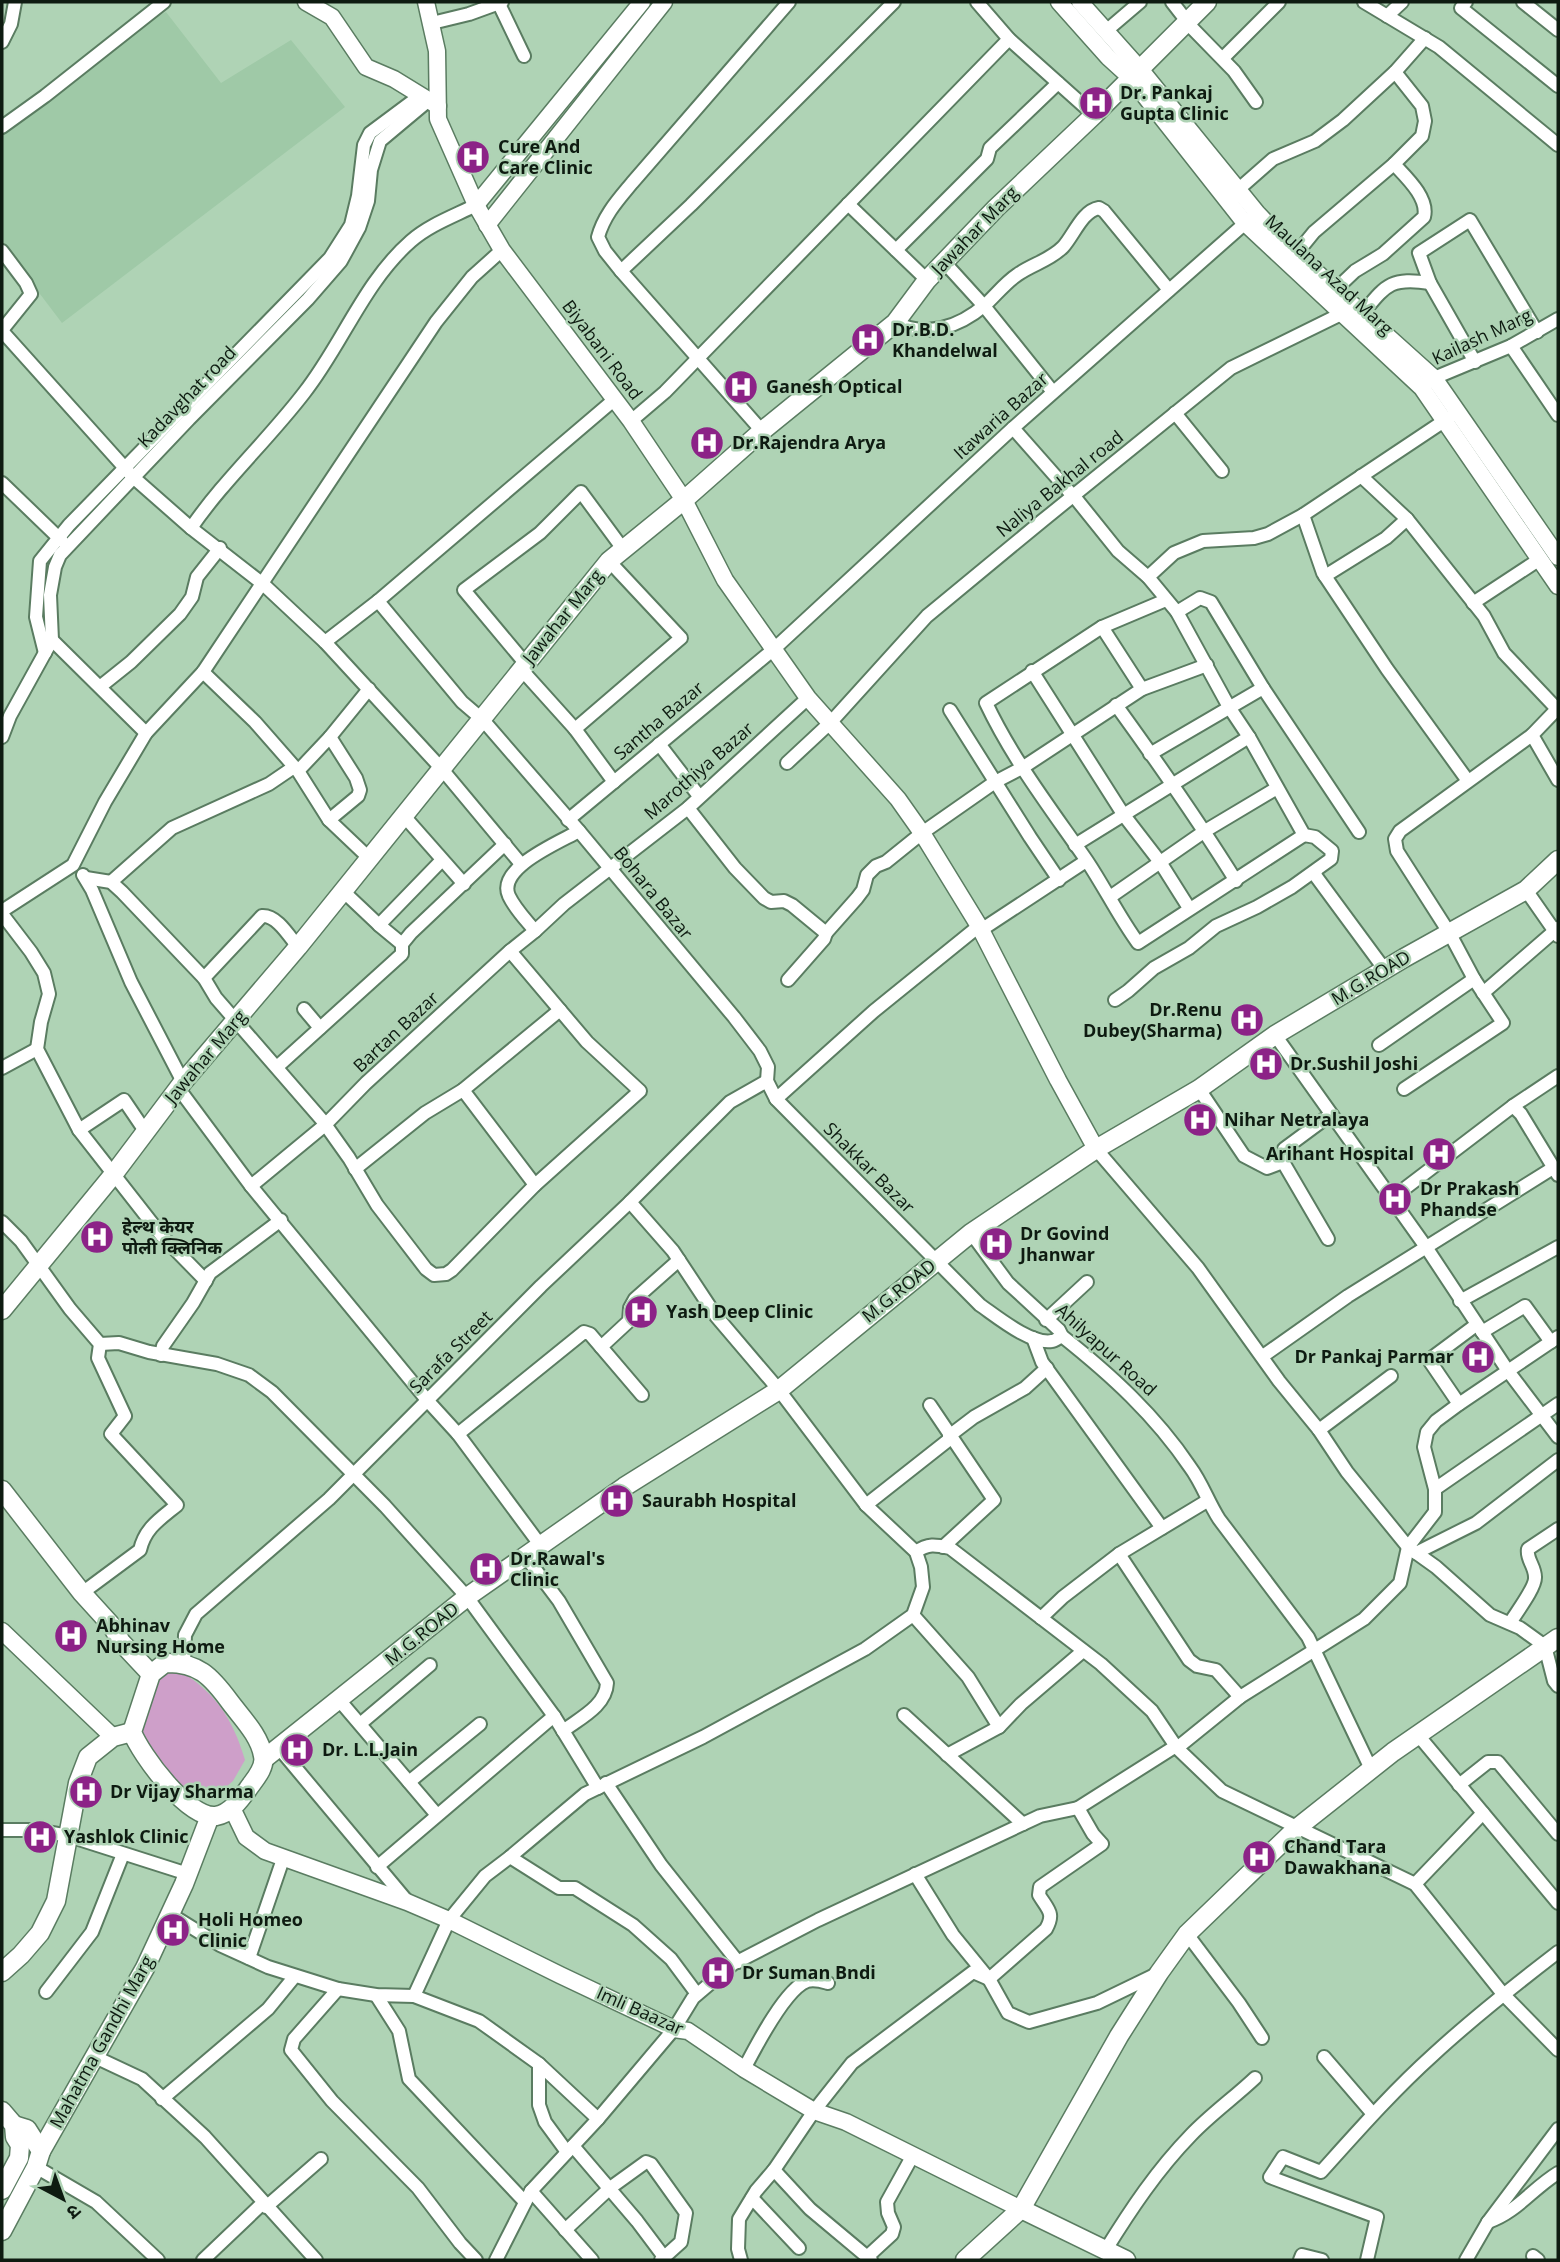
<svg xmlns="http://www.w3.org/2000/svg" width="1560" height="2262" viewBox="0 0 1560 2262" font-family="'Open Sans','Noto Sans Devanagari',sans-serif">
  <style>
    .built { fill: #9fc9a7 }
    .green { fill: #ce9fc9 }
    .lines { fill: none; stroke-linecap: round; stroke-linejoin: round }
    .minor-casing { stroke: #5a7c61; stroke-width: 16 }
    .tertiary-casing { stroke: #5a7c61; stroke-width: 19 }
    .secondary-casing { stroke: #5a7c61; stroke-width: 21 }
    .minor { stroke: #fff; stroke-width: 12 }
    .tertiary { stroke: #fff; stroke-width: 16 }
    .secondary { stroke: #fff; stroke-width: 18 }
    .labels { text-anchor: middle; stroke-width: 5; stroke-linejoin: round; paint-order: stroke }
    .poi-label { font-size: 18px; font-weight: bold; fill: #0e1b11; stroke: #afd3b5; text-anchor: start }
    .street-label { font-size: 18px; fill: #0e1b11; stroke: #afd3b5 }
  </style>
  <rect width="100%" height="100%" fill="#afd3b5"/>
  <path class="built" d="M166,12l55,71 70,-43 54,67 -283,216 -60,-79v-109l110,-96z"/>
  <path class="green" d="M177,1669c38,23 55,48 68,91l-12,21 -21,18 -21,-5 -17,-8 -31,-46v-18l16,-45z"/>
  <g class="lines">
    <g class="minor-casing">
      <g id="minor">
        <path d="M977,2l32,37 85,76"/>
        <path d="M1172,2l21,27 41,42 22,31"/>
        <path d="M1364,2l75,45 119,98"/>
        <path d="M1466,2l-5,6 97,78"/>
        <path d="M1523,2l35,28"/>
        <path d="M499,4l25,52"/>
        <path d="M1387,16l15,-14"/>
        <path d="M432,23l37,-9 33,-12"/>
        <path d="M1106,31l34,-29"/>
        <path d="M2,42l9,-18 4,-22"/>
        <path d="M1223,58l56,-56"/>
        <path d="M2,127l43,-31 119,-94"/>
        <path d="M1232,195l41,-36 42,-18 28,-21 52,-48 30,-34"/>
        <path d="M848,204l79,76"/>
        <path d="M896,250l91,-91 3,-11 68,-65"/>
        <path d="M2,251l24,32 5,11 -29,36"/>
        <path d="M1296,254l18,-22 80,-68 28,-28 3,-15 -3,-15 -27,-34"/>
        <path d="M944,262l40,44 69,86"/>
        <path d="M621,271l70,-66 203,-203"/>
        <path d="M1430,283l45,79"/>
        <path d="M1335,290l20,-19 28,-17 41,-37c5,-19 -18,-40 -30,-53"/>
        <path d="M1362,314c24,-29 28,-37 68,-31l-11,-30 51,-33 67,112"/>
        <path d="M895,323c32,15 64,4 90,-18 11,-10 20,-22 32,-30 15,-11 32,-14 46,-28 11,-12 19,-36 36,-39l5,3 65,79"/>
        <path d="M2,331l131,146 58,51 72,56 62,58 116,126 80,96"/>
        <path d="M1511,346l47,69"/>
        <path d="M1427,383l7,-5 77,-32 47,-27"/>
        <path d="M1175,413l47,58"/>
        <path d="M631,421l34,-29 344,-353"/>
        <path d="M1013,428l60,68"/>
        <path d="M762,431l-141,-160 -16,-20 -7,-14c6,-22 20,-37 34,-54l157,-181"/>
        <path d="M1361,476l46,43 77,97 20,37 53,56"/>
        <path d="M2,483l60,58"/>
        <path d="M1073,495l45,56 30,26 29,35 52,95 20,30 55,98 11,2 17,14 -1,8 -39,28 -35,20 -41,19 -27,22 -35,20 -26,23 -13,9"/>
        <path d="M1303,515l20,58 64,96 81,112"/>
        <path d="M191,528c33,-48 77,-88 113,-135 38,-48 60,-111 107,-152 18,-16 43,-25 65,-36"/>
        <path d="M1325,576l61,-38 21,-19"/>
        <path d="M1148,577l26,-24 29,-12 51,-3 14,-4 35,-19 147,-98"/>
        <path d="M1166,600l-64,27 -116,76c27,57 65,106 101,158 18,27 32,56 51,82l166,-108"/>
        <path d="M378,601l84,101 21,18 96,111 155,186 26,34 8,16 -1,14 9,18 204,206c16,11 51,40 72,36 3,0 6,-3 10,-5"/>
        <path d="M1473,603l67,-44"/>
        <path d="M1177,612l23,-14 11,4 52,86 96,144"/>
        <path d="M1102,627l40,62"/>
        <path d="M52,640l94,93"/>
        <path d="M325,642l53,-41 237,-202"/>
        <path d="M45,653l-9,-36 4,-56 29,-36 261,-267 21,-33 7,-29 6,-51 6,-12 51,-38"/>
        <path d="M525,663l-61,-73 76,-57 41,-41 42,57"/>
        <path d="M521,669l54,60 39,53"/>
        <path d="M1032,671l91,143 37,48 29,46"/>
        <path d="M203,672l52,50 43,49 31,49 40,38"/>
        <path d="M101,686l30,-24 49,-48 12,-17 5,-20 23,-29"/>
        <path d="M1116,705c42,58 82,115 120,176"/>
        <path d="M1558,708l-26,27 26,45"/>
        <path d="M950,710l80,127 29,43"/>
        <path d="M575,729l106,-91 -72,-77"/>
        <path d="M2,737l8,-21 42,-76 -2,-45 5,-28 5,-12 129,-136 119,-120 33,-38 18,-33 9,-27 3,-31 9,-29 49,-41"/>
        <path d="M330,737l39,-48"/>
        <path d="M659,744l40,52"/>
        <path d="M1150,754l113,-66"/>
        <path d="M787,763l44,-41 96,-106 115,-95 189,-153 110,-54"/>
        <path d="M298,771l32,-34 26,41 4,12 -2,6 -29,24"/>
        <path d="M688,808l47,60 29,30 7,4 13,-1 8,4 34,28 -2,6 -36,41"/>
        <path d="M404,816l60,68"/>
        <path d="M568,820l206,-171 239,-221 238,-210"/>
        <path d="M1075,845l174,-108"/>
        <path d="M1316,871l-1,4 70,95"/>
        <path d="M83,875l9,15 39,92 52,100"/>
        <path d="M86,878l25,4 11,10 82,86 12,20 106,122 27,38 28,47 49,64 8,6 12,-1 6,-4 83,-85 105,-94 -53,-49 -77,-91"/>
        <path d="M111,882l61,-54 97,-44 25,-17"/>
        <path d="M1526,890l32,46"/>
        <path d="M343,891l36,34"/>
        <path d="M1110,897l95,-66 72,-43"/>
        <path d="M2,911l71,-46 32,-63 41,-69 57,-61 233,-350 36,-45 30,-27"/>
        <path d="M2,914l29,38 13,21 5,21 -8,28 -4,27 42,81 83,106 44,45"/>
        <path d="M981,930l105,-69"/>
        <path d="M535,931c-8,-10 -20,-22 -26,-35 -13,-28 51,-54 70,-65"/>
        <path d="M826,933l31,-35 6,-8 4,-15 9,-9 10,-4 36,-29 73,-51 27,-14 120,-79 65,-24"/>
        <path d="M402,944l-23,-19 63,-65"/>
        <path d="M204,978l58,-62c15,-1 27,20 36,31"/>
        <path d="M1483,993l75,-65"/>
        <path d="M304,1009l16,19"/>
        <path d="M1275,1035l151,212 82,124 50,66"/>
        <path d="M1379,1045l95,-66"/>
        <path d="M277,1067l125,-113v-10l9,-11 94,-89"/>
        <path d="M2,1068l35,-19"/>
        <path d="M179,1089l72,97 176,214 31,34 83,112"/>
        <path d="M1199,1089l45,67 23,12 16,-6"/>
        <path d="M1404,1089l99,-66 -29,-44 -24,-45 -53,-83 -2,-12 5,-8 132,-96"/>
        <path d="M463,1090l72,95"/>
        <path d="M776,1099l98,-88 105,-85"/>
        <path d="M1513,1106l8,8 37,61"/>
        <path d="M79,1130l45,-30 21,31"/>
        <path d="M1096,1149l102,119 81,113 40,49 28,42 61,75 28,20 54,48 30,13 25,18 9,35 4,5"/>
        <path d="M355,1169l70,-56 38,-23 97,-80"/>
        <path d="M251,1186l74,-61 41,-42 144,-132 25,-20 29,-27 124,-96 120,-110"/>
        <path d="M1391,1199l122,-93 45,-30"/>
        <path d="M2,1222l19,19 49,68 30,35 -2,14 27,58 -14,18 66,71c-17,14 -32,23 -37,45l-58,43"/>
        <path d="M971,1233l37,50 51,47 3,6c49,39 93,79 128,131 12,16 18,35 29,52l89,118 63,132"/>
        <path d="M1328,1239l-45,-77 1,-13 46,-34"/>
        <path d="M1460,1301l98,-54"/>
        <path d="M1046,1320l41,-38"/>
        <path d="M1482,1332l43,-26 26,36"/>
        <path d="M1033,1338l9,24 120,166"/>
        <path d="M100,1344l19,-1 30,9 68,12 32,11 23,17 113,114 82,91 87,119 44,72"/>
        <path d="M601,1347l28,-26 1,-13 5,-9 44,-39"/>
        <path d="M161,1355l2,-9 30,-43 17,-30 71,-53"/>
        <path d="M1263,1356l85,-60 205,-128"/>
        <path d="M1459,1404l-30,-44 47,-35"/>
        <path d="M930,1405l64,95 -51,47"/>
        <path d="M1319,1430l72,-54"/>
        <path d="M458,1434l126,-102 6,2 52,61"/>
        <path d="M949,1436l25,-19 51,-29 22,-20"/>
        <path d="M1435,1489l123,-85"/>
        <path d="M866,1505l85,-67"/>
        <path d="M916,1552c12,-9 20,-7 34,-4l151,116 51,47 25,37 45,43 193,93 88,110 55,56"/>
        <path d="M1416,1553l60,-30 82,-63"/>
        <path d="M1119,1554l70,106 8,6 19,4 24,27"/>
        <path d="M526,1557l33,44 48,82c-1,23 -27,35 -44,48"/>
        <path d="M913,1615l55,62 31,50"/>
        <path d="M1041,1618l22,-21 56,-43 88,-53"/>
        <path d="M1510,1623c6,-10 26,-36 25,-46 0,-11 -9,-18 -7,-28l30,-20"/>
        <path d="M184,1663l1,-28 11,-21 133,-115 212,-213 89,-84 100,-100 37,-21"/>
        <path d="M340,1701l97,114"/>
        <path d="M904,1715l119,109"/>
        <path d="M360,1724l70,-59"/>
        <path d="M1418,1735l140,168"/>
        <path d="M279,1748l128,153"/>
        <path d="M1177,1748l63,-51 124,-78 36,-36 8,-36 27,-35v-23l-11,-42 3,-15 9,-11 23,-17 99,-67"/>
        <path d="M947,1755l52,-28 22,-23 62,-53"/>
        <path d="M409,1782l71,-58"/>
        <path d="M606,1783l55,82 77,97"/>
        <path d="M1459,1785l29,-23h10l60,72"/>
        <path d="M2,1830h33l34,6 119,38"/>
        <path d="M510,1857l49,31h16l58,37 38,34 26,35"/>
        <path d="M377,1867l177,-151"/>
        <path d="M915,1874l38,61 36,44 19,34 21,9 68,-19 62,-30"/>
        <path d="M1415,1884l68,-71"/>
        <path d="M170,1914l50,31 48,22 70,22 38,6 38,1 65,25 60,43v41l6,17 22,30"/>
        <path d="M1187,1934l52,69 23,35"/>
        <path d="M249,1958l34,-99"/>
        <path d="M338,1989l-44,50 -3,11 41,51 86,87 42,55 16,17"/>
        <path d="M46,1992l46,-60 31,-78"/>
        <path d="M376,1995l23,36 10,48 116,123"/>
        <path d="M414,1996l35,-76 36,-44 25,-19 75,-63 118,-57 162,-88 48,-34 10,-28 -2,-20 -5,-15 -50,-47 -87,-115 -63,-74 -43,-65 -43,-49"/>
        <path d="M93,2056l49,23 63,58 111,123"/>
        <path d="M1324,2057l49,57"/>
        <path d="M539,2064l59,55"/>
        <path d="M744,2069c11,-21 41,-80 63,-88 8,-2 14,0 21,2"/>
        <path d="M162,2099l106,-90 27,-33"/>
        <path d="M573,2146l64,75 27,36"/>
        <path d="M36,2167l60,35 62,58"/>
        <path d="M774,2170l36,39 61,51"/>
        <path d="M531,2191l61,69"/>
        <path d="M752,2198l47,50"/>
        <path d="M266,2207l55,-48"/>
        <path d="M1488,2222c29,-10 45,-34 70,-49"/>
        <path d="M565,2230l45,-42 36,-26 5,2 35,49 -5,29 -20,18"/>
        <path d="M1105,2251c26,-42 52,-81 86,-116 20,-21 44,-38 64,-57"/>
        <path d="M1533,2256l5,4"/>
        <path d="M867,2257l25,-23 2,-7 -6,-14 -1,-11 26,-47"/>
        <path d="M203,2260l60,-57"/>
        <path d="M496,2260l35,-69 67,-72 76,-90 19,-31 40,-34 85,-44 222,-104 38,-8 98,-62"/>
        <path d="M741,2260l-3,-11 1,-30 17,-28 18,-21 40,-59 38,-48 121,-91 16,7 57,-50c9,-16 2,-19 -7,-34l1,-8 62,-43 -9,-10 -15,-26"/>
        <path d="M1300,2260l2,-5 20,5"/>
        <path d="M1367,2260l10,-43 -107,-40 13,-20 38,15c36,-40 72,-81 112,-117 40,-37 82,-70 125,-103"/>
        <path d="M1466,2260l22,-38 70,-93"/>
      </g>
    </g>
    <g class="tertiary-casing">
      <g id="tertiary">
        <path d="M306,2l26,15 34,50 28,12 44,27"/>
        <path d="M426,2l11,49 1,68 38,86 26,45 129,171 53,79 41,80 83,118 90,101 24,34 57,93 79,154 38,69"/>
        <path d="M1059,2l49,55 22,20 115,146 177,165 136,198"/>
        <path d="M1080,2l60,67 117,144 39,41 138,124 124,179"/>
        <path d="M476,205l166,-203"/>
        <path d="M487,225l177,-223"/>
        <path d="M2,1631l111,106"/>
        <path d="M232,1808l14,29 19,14 142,51 42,18 111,55 114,54 14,2 56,38 70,42 32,11 175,87"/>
      </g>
    </g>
    <g class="secondary-casing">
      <g id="secondary">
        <path d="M2,1310l111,-135 70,-93 115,-135 311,-386 75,-61 78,-69 133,-108 32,-43 69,-72 98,-93 113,-113"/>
        <path d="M2,1490l80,103 30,33 9,16 30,32"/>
        <path d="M165,1663c33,-1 46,13 65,39 12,16 30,34 33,54 3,12 -9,24 -15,33 -8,11 -18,25 -32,27 -28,3 -75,-61 -84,-84l19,-58z"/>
        <path d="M264,1759l203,-162 157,-110 155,-97 192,-157 125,-84 103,-60 76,-54 129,-77 122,-68 32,-30"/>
        <path d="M2,1972l19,-17 19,-22 16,-32 22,-118 10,-26 25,-20 19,-5"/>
        <path d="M2,2111l12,14 1,12 5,8 -1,13 -17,32"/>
        <path d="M41,2151l104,-183 39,-84 26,-68"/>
        <path d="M1021,2209l105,51"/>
        <path d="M2,2231l34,-64 5,-16 -14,-22 -13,-4"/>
        <path d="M965,2260l56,-51 98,-173 40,-63 28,-39 110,-106 96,-76 165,-114"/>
      </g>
    </g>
    <use href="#minor" class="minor"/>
    <use href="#tertiary" class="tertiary"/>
    <use href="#secondary" class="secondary"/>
  </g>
  <defs>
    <g id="hospital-disc" transform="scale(1.75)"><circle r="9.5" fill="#8c2287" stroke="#afd3b5"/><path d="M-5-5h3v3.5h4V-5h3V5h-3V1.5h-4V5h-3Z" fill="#fff"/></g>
  </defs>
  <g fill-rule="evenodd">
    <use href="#hospital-disc" x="1096" y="103"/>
    <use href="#hospital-disc" x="473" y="157"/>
    <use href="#hospital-disc" x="868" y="340"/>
    <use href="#hospital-disc" x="741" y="387"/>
    <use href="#hospital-disc" x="707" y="443"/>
    <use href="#hospital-disc" x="1247" y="1020"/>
    <use href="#hospital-disc" x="1266" y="1064"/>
    <use href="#hospital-disc" x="1200" y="1120"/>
    <use href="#hospital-disc" x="1439" y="1154"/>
    <use href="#hospital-disc" x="1395" y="1199"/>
    <use href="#hospital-disc" x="97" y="1237"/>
    <use href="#hospital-disc" x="996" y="1244"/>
    <use href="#hospital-disc" x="641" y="1312"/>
    <use href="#hospital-disc" x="1478" y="1357"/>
    <use href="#hospital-disc" x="617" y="1501"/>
    <use href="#hospital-disc" x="486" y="1569"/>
    <use href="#hospital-disc" x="71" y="1636"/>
    <use href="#hospital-disc" x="297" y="1750"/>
    <use href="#hospital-disc" x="86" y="1792"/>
    <use href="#hospital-disc" x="40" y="1837"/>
    <use href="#hospital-disc" x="1259" y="1857"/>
    <use href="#hospital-disc" x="173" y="1930"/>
    <use href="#hospital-disc" x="718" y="1973"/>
  </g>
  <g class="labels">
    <g class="poi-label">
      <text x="1120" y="99">Dr. Pankaj<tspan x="1120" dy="21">Gupta Clinic</tspan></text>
      <text x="498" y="153">Cure And<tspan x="498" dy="21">Care Clinic</tspan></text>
      <text x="892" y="336">Dr.B.D.<tspan x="892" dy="21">Khandelwal</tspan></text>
      <text x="766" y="393">Ganesh Optical</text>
      <text x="732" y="449">Dr.Rajendra Arya</text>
      <text x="1222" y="1016" text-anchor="end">Dr.Renu<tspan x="1222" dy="21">Dubey(Sharma)</tspan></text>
      <text x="1290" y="1070">Dr.Sushil Joshi</text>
      <text x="1224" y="1126">Nihar Netralaya</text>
      <text x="1414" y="1160" text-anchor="end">Arihant Hospital</text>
      <text x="1420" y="1195">Dr Prakash<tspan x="1420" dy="21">Phandse</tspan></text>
      <text x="122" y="1233">हेल्थ केयर<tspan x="122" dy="21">पोली क्लिनिक</tspan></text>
      <text x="1020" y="1240">Dr Govind<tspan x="1020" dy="21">Jhanwar</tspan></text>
      <text x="666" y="1318">Yash Deep Clinic</text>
      <text x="1454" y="1363" text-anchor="end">Dr Pankaj Parmar</text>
      <text x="642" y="1507">Saurabh Hospital</text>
      <text x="510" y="1565">Dr.Rawal's<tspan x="510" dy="21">Clinic</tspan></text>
      <text x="96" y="1632">Abhinav<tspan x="96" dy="21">Nursing Home</tspan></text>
      <text x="322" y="1756">Dr. L.L.Jain</text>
      <text x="110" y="1798">Dr Vijay Sharma</text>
      <text x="64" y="1843">Yashlok Clinic</text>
      <text x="1284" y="1853">Chand Tara<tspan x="1284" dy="21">Dawakhana</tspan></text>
      <text x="198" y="1926">Holi Homeo<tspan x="198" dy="21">Clinic</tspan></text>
      <text x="742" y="1979">Dr Suman Bndi</text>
    </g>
    <g class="street-label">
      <text transform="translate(975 231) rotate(-46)" y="6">Jawahar Marg</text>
      <text transform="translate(1329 275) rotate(43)" y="6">Maulana Azad Marg</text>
      <text transform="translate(1482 337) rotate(-25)" y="6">Kailash Marg</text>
      <text transform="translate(602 350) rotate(53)" y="6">Biyabani Road</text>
      <text transform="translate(187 397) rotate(-46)" y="6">Kadavghat road</text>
      <text transform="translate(1001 416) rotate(-42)" y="6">Itawaria Bazar</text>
      <text transform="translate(1060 484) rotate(-39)" y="6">Naliya Bakhal road</text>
      <text transform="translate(563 617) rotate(-51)" y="6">Jawahar Marg</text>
      <text transform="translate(659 721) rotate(-40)" y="6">Santha Bazar</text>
      <text transform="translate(699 771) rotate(-41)" y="6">Marothiya Bazar</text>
      <text transform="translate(653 893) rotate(51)" y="6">Bohara Bazar</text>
      <text transform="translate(1371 978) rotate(-31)" y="6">M.G.ROAD</text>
      <text transform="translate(396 1032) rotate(-43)" y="6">Bartan Bazar</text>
      <text transform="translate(206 1057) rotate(-50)" y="6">Jawahar Marg</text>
      <text transform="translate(869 1168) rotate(45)" y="6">Shakkar Bazar</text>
      <text transform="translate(899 1291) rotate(-39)" y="6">M.G.ROAD</text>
      <text transform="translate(1106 1350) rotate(42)" y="6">Ahilyapur Road</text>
      <text transform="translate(451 1352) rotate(-45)" y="6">Sarafa Street</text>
      <text transform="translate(422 1634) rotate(-39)" y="6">M.G.ROAD</text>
      <text transform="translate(640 2011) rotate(24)" y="6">Imli Baazar</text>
      <text transform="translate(102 2042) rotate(-61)" y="6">Mahatma Gandhi Marg</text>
    </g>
  </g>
  <rect width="1560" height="2262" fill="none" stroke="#0e1b11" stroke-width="7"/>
  <g transform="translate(63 2199) rotate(139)" stroke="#afd3b5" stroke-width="5" paint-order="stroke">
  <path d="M0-5L12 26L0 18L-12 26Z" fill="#0e1b11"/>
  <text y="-10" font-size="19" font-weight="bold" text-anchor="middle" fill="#0e1b11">उ</text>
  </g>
</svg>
